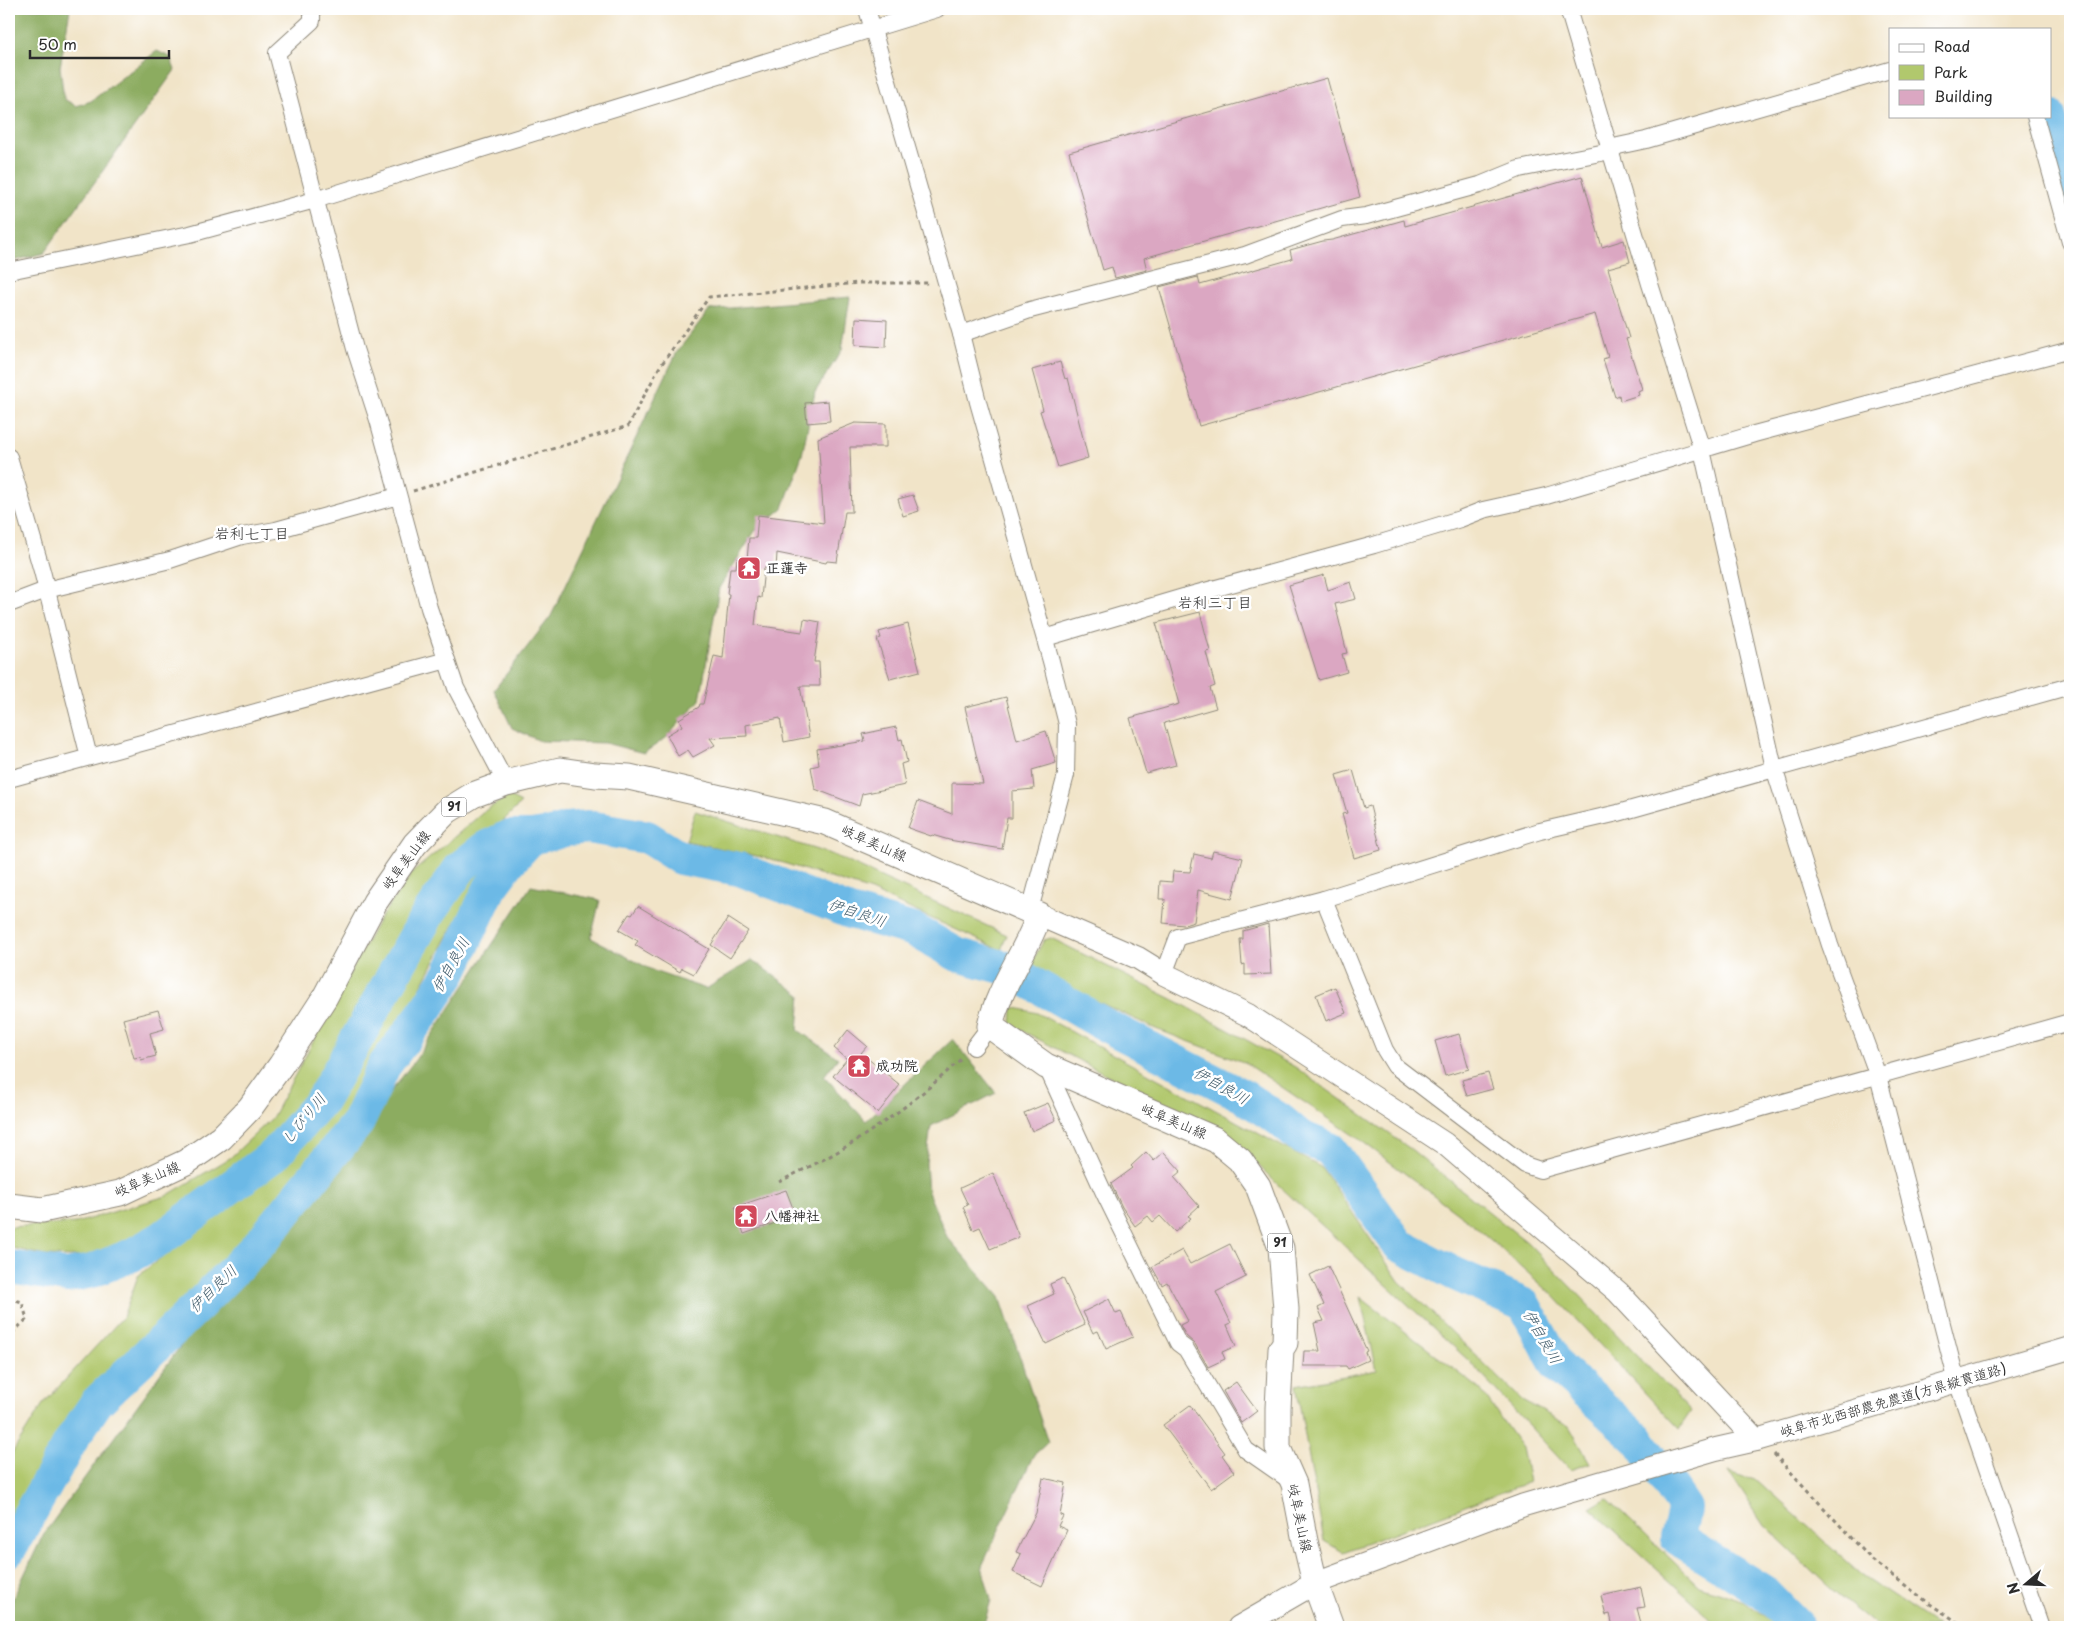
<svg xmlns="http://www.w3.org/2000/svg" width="2079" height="1636" viewBox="0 0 2079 1636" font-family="'Playpen Sans','Klee One',sans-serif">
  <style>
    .green { fill: #b1c86d; stroke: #6e7a4c }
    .forest { fill: #8cac60; stroke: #5c6c46 }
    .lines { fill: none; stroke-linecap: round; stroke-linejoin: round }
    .river { stroke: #6cb9e6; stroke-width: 34 }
    .building { fill: #dba7c2 }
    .street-casing { stroke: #8e887a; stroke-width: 18 }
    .secondary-casing { stroke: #8e887a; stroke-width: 24 }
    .primary-casing { stroke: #8e887a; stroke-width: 27 }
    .path { stroke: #8e887a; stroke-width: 3; stroke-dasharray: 4 4; stroke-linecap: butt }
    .street { stroke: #fff; stroke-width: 16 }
    .secondary { stroke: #fff; stroke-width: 22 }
    .primary { stroke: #fff; stroke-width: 25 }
    .labels { text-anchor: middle; stroke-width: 5; stroke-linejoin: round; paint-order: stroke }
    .shield { fill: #fff; stroke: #6b6b6b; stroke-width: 1 }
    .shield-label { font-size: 12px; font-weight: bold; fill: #2b2b2b }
    .poi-label { font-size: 14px; font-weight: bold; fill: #2b2b2b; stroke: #fff; text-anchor: start }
    .street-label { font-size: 14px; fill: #2b2b2b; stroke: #fff }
    .neighbourhood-label { font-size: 15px; fill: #2b2b2b; stroke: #fff }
    .water-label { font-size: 15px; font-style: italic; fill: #425d6c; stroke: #fff }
  </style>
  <rect width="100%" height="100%" fill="#fff"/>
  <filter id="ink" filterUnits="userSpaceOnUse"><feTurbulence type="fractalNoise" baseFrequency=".02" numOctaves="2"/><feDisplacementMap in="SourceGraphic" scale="10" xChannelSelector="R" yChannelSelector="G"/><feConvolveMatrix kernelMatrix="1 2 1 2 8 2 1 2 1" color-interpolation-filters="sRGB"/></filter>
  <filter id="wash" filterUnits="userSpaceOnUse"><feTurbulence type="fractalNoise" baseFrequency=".0096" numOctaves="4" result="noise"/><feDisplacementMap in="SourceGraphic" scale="20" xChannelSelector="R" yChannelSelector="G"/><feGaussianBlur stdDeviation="1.12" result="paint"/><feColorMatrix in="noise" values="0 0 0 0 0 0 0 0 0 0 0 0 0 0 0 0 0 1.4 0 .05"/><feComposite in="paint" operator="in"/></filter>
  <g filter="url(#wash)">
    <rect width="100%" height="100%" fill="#f1e4c8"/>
    <g class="green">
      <path d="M508,796l13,7 -59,59 -59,74 -85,143 -42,58 -46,43 -74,46 -56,26 -20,5 -35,-1 -36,-9v-20l67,-4 90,-27 64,-38 42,-40 106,-197 35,-49 73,-62z"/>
      <path d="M695,811l138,44 174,80 -6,15 -130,-59 -100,-32 -85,-18z"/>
      <path d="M490,858l-148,276 -44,49 -209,221 -54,74 -23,34 -3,11v-65l34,-54 80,-87 15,-41 141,-113 53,-61 59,-105 46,-74z"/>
      <path d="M1051,938l131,66 113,63 117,83 116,93 163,168 -12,18 -125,-133 -79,-70 -116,-87 -113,-76 -90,-34 -128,-60 16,-29z"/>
      <path d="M1012,1007l25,6 285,155 77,113 123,119 47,26 21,37 -20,7 -102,-110 -193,-178 -41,-41 -223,-116z"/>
      <path d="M1360,1297l120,92 42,59 7,34 -186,70 -19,-11 -28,-156 81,-15z"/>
      <path d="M1729,1472l29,9 103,94 77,52h-60l-48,-39 -66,-63z"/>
      <path d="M1607,1498l92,88 46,15 32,26h-57l-130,-119z"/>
    </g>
    <g class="forest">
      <path d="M9,9h61l-10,58 4,32 12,7 15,-5 66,-50 13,6 5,13 -131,183 -35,9z"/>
      <path d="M850,297l-8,53 -27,42 -13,63 -19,53 -28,23 -36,57 -19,112 -34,38 -22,15 -39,-10 -65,-2 -28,-13 -18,-38 57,-74 126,-264 32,-42z"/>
      <path d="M531,886l69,14 -9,38 65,34 50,17 46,-29 49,35 -3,35 40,28 -14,18 42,45 87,-82 43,54 -65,33 -5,37 2,29 19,45 53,60 48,145 -15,14 -51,110 9,34 -8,27h-974v-20l34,-72 139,-191 115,-133 119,-152z"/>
    </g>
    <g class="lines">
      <g class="river">
        <path d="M2049,116l21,81"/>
        <path d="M9,1267l58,9 25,-5 40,-16 30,-17 112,-83 48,-55 105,-184 34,-49 24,-19 23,-11h24l19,-3 17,-5 20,-2 59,10 33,21 59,11 111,43 64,18 44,25 48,13 101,58 136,70 37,24 20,17 30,12 69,96 54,28 71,32 34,62 81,73 46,68 -8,30 87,54 34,35"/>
        <path d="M9,1550l65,-114 23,-34 99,-94 66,-67 96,-119 26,-56 39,-52 26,-39 41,-87 20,-27 22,-24"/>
      </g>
    </g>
    <g id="blocks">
      <g class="building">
        <path d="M1327,78l33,119 -216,61 3,12 -32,8 -3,-11 -9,3 -34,-118z"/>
        <path d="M1582,176l20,71 22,-7 6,22 -22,6 21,70 -3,1 16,50 -4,2 1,4 -19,6 -1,-6 -4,2 -12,-38 5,-2 -13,-43 -396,112 -40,-139 39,-10 2,8 92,-26 -2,-9 33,-9 9,-1 72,-20 1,6z"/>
        <path d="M856,318l31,2 -1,27 -31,-2z"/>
        <path d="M1060,362l5,17 3,-1 20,80 -30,9 -18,-56 3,-1 -11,-40z"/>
        <path d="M828,401l2,20 -23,2 -2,-20z"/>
        <path d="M855,423l31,1v23h-36l2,65h-7l-8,50 -10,-1 -1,2 -49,-10 -1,16 -12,-1 -3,30 -3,-1 -3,28 47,7 2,-13 16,3 -6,40h5l1,24h-20l9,51 -25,5 -4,-24 -34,7 1,11 -37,2 5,7 -22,12 -5,-7 -10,6 -11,-21 15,-9 -3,-7 20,-12 1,-3h3l11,-48 9,2 6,-64h-2l3,-26h6l1,-9 10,1 2,-22h7l2,-23 66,8 -6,-85z"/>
        <path d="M913,495l6,16 -16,5 -5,-17z"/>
        <path d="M1324,575l4,15 23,-8 5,17 -21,5 12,49 -5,1 5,18 -28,8 -30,-95z"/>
        <path d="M1200,612l10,39 -4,1 9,34 -5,2 6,20 -52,15 12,42 -30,8 -16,-55 49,-14 -23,-81z"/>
        <path d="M908,624l12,47 -30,8 -13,-40 4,-1 -2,-6z"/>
        <path d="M1006,697l11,43 29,-9 10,32 -24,7 2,19 -22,2v27h-5l-5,31 -53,-9 -17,-5 -1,1 -23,-8 10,-27 34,13v-31l31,1 -18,-77z"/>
        <path d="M896,727l3,13 3,-1 5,23 -6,2 4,21 -43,9 -3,12 -44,-17 -4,-22 8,-2 -2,-16 48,-8 -2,-7z"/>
        <path d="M1353,770l11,38 6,-2 11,44 -27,8 -12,-44 5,-1 -11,-38z"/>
        <path d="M1213,851l30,7 -11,41 -34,-9 -4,32 -10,3 -21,-2 2,-24h-6l1,-18 12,1 1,-11 17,1 4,-18 17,4z"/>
        <path d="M638,906l71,43 -15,25 -12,-6 -2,4 -45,-27 3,-4 -19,-11 10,-16 3,1z"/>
        <path d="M728,918l20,13 -18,27 -19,-13z"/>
        <path d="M1268,924l3,50 -26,1v-11l-3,1 -2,-26h3v-8z"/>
        <path d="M1335,987l11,26 -20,8 -10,-26z"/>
        <path d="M158,1010l6,19 -14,4 6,23 -15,4 -1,-3 -6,1 -11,-39z"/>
        <path d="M848,1030l19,16 -6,7 39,32 -22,28 -45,-37 14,-17 -13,-11z"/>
        <path d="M1459,1034l10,35 -24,7 -10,-35z"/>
        <path d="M1488,1073l5,16 -26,7 -5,-16z"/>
        <path d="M1048,1103l8,17 -24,11 -8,-18z"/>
        <path d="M1146,1152l8,9 10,-9 17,19 -7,6 25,29 -11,10 3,2 -16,14 -15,-16 -7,6 -5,-6 -13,10 -13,-19 -11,-23 22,-16 -2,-2z"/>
        <path d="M993,1173l26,64 -29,12 -10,-22 -7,3 -10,-23 5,-2 -8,-17z"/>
        <path d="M786,1190l10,26 -52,18 -9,-27z"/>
        <path d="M1230,1244l16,33 -30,15 15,31 -4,2 9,21 -14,6 3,7 -17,8 -13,-23 -9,-8 -6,-11 8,-4 -21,-39 -5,3 -10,-18 30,-17 8,14z"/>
        <path d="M1328,1266l39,85 -2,1 3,8 -20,9 -2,-3h-43l1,-15h16l-6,-28 10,-2 -6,-13 6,-3 -14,-30z"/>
        <path d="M1063,1278l22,47 -39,19 -18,-38 26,-12 -4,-10z"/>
        <path d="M1109,1299l7,15 5,-2 12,25 -27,12 -8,-18 -5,2 -10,-21z"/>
        <path d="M1236,1382l21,29 -16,12 -18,-32z"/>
        <path d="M1190,1405l35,48 -3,2 12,17 -23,17 -48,-64z"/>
        <path d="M1043,1478l23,5 -6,32 3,1 -5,10 9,4 -25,56 -29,-14 8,-18 -5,-2 20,-39z"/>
        <path d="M1641,1587l4,20 -8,1 5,19h-29l-3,-13 -4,1 -5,-19z"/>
      </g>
    </g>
  </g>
  <g filter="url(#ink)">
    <use href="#blocks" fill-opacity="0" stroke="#8e887a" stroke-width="1"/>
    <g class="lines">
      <g class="street-casing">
        <g id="street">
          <path d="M312,9v12l-35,32 78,296 23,71 51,188 27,80 50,95"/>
          <path d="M867,9l94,325 17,68 73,259 16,63 -1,51 -36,135"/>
          <path d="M1568,9l82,275 52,166 72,318 56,177 48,131 79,306 85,245"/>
          <path d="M2035,116l35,126"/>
          <path d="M9,271l181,-37 125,-34 622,-191"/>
          <path d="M961,334l69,-24 215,-55 97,-36 24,-3 114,-31 39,-16 92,-18 7,-5 28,-6 244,-70"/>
          <path d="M9,457l33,114 47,186"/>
          <path d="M9,604l37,-14 124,-30 72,-24 34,-6 122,-34"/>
          <path d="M1045,638l142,-42 187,-51 86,-26 23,-9 63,-14 208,-62 316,-84"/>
          <path d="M9,779l438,-119"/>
          <path d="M1324,899l61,151 10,16 130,99 15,5 530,-148"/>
          <path d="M1164,974l14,-37 146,-38 216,-68 78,-18 452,-127"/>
          <path d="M974,1047l16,-21"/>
          <path d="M1046,1066l58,127 74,150 8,6 60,101 46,32"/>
        </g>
      </g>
      <g class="secondary-casing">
        <g id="secondary">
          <path d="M1039,915l99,43 26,16 84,41 197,129 173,148 138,148"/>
          <path d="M1239,1627l76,-44 209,-78 192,-56 40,-9 314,-92"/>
        </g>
      </g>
      <g class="primary-casing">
        <path id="primary" d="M9,1206l33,4 78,-17 66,-31 35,-24 29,-30 31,-43 44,-68 50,-95 40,-58 32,-33 26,-16 33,-12 54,-13 35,5 34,2 196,45 214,93c-13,38 -40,72 -49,111l56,40 170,74 24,20 18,26 23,62 5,61 -1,34 -4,6 -3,59v40l16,36 11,57 10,42 16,44"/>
      </g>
      <g class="path">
        <path d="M413,491l215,-65 31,-58 50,-71 150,-14h70"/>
        <path d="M779,1182c19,-10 39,-19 58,-30 45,-26 87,-58 125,-94"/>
        <path d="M9,1298l13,4 5,17 -18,17"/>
        <path d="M1774,1454l98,106 58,44 35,23"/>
      </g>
      <use href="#street" class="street"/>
      <use href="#secondary" class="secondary"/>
      <use href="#primary" class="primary"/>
    </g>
  </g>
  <defs>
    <g id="temple-square" transform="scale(1.25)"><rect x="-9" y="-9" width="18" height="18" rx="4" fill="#d1495b" stroke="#fff"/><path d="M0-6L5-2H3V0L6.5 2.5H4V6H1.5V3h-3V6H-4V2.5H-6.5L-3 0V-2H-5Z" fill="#fff"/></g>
  </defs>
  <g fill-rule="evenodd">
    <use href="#temple-square" x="749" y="568"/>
    <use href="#temple-square" x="859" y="1066"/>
    <use href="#temple-square" x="746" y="1216"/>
  </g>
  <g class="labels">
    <g class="shield">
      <rect x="441.5" y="797.5" width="25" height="19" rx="4"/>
      <rect x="1267.5" y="1233.5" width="25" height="19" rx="4"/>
    </g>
    <g class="shield-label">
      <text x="454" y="811">91</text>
      <text x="1280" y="1247">91</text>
    </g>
    <g class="poi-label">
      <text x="766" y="573">正蓮寺</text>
      <text x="876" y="1071">成功院</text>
      <text x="764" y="1221">八幡神社</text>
    </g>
    <g class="street-label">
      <text transform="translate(874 843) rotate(24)" y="5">岐阜美山線</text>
      <text transform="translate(406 860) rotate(-53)" y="5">岐阜美山線</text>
      <text transform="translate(1174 1121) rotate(23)" y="5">岐阜美山線</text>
      <text transform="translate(147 1179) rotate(-23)" y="5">岐阜美山線</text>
      <text transform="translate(1893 1400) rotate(-16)" y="5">岐阜市北西部農免農道(方県縦貫道路)</text>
      <text transform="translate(1300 1518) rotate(78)" y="5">岐阜美山線</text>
    </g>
    <g class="neighbourhood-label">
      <text x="252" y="539">岩利七丁目</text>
      <text x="1215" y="608">岩利三丁目</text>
    </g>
    <g class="water-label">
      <text transform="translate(857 913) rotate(18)" y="5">伊自良川</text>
      <text transform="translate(451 965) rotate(-61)" y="5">伊自良川</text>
      <text transform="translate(1221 1086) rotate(29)" y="5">伊自良川</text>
      <text transform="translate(304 1119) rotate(-51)" y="5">しびり川</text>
      <text transform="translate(213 1289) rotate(-44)" y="5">伊自良川</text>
      <text transform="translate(1542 1337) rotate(60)" y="5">伊自良川</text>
    </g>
  </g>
  <rect width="2079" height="1636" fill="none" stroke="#fff" stroke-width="30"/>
  <rect x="1889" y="28" width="162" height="90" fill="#ffffff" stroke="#aaaaaa"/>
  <rect x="1899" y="44" width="25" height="8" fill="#ffffff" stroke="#aaaaaa"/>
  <text x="1934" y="52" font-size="15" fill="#2b2b2b">Road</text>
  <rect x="1899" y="65" width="25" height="15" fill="#b1c86d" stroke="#aaaaaa"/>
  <text x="1934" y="78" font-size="15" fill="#2b2b2b">Park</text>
  <rect x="1899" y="90" width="25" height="15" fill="#dba7c2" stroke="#aaaaaa"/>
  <text x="1934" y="102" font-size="15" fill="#2b2b2b">Building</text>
  <g transform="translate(2026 1584) rotate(251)" stroke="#ffffff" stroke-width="4" paint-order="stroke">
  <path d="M0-4L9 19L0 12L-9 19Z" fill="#2b2b2b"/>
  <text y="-8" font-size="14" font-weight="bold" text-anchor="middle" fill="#2b2b2b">N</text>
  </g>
  <path d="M30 50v8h139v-8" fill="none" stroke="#2b2b2b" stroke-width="2.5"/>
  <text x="38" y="50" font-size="15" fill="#2b2b2b" stroke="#ffffff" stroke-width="4" paint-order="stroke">50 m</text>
</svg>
